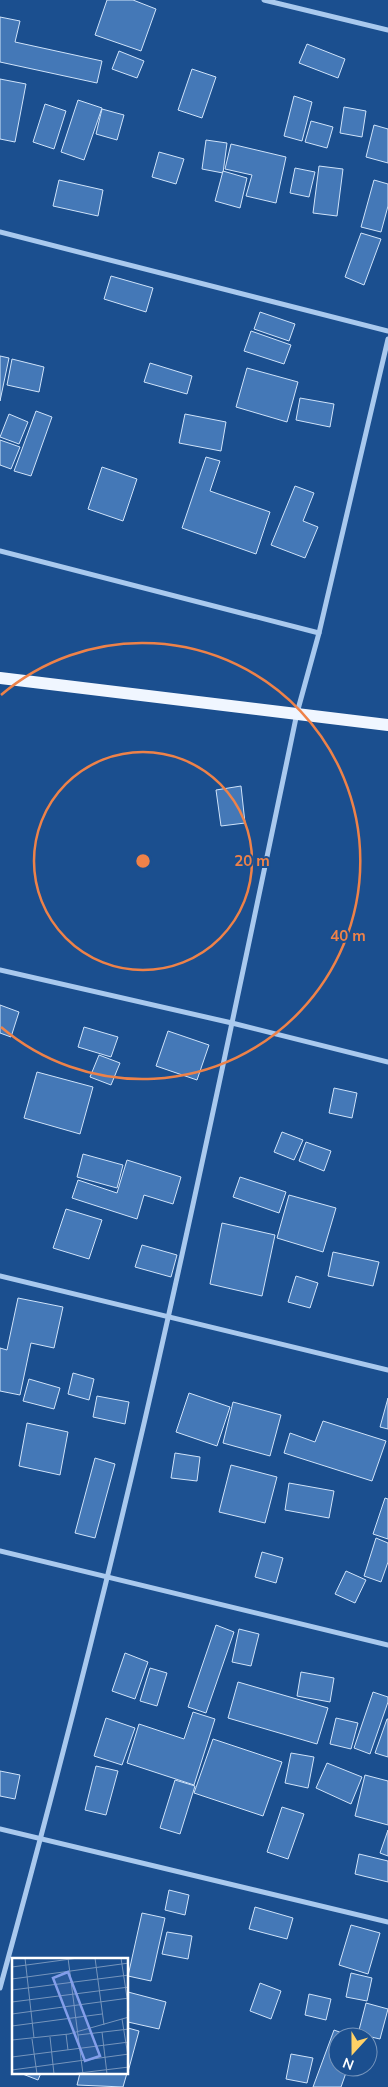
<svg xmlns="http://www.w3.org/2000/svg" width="388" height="2087" viewBox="0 0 388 2087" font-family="Mulish,sans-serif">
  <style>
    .building { fill: #4478b7; stroke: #cfe3fa }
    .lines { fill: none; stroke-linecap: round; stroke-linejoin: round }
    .minor { stroke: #a9c9ee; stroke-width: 5 }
    .primary { stroke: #f0f6ff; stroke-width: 12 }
    .ring { fill: none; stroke: #ee8249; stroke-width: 2.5 }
    .inset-road { fill: none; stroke: #7695bc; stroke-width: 1 }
    .view { fill: #839eea; fill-opacity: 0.15; stroke: #839eea; stroke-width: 2.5 }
    .inset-edge { fill: none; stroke: #fff; stroke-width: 2.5 }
    .centre { fill: #ee8249; stroke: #1b4f8f; stroke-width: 2.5 }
    .ring-label { font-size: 15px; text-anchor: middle; font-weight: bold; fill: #ee8249; stroke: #1b4f8f; stroke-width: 4; stroke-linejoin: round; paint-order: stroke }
  </style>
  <rect width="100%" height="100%" fill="#1b4f8f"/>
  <g class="building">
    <path d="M107,0h26l23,9 -15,42 -46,-16z"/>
    <path d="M0,17l20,4 -5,21 87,19 -5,22 -97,-21z"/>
    <path d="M307,44l38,15 -7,19 -39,-15z"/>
    <path d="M119,51l25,10 -7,17 -25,-9z"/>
    <path d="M192,69l24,8 -14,41 -24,-8z"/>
    <path d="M0,79l26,5 -11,58 -15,-3z"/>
    <path d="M294,96l18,6 -10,39 -18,-5z"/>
    <path d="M78,100l24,8 -18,52 -23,-8z"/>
    <path d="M45,104l21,7 -12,38 -21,-7z"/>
    <path d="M344,107l22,4 -4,26 -22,-4z"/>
    <path d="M102,109l22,6 -7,25 -21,-6z"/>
    <path d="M311,121l22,6 -6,21 -22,-6z"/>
    <path d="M374,125l14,4v34l-22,-6z"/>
    <path d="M206,140l21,3 -4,30 -21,-4z"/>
    <path d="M231,144l55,13 -10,46 -30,-7 6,-21 -27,-6z"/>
    <path d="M159,152l25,7 -8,25 -24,-7z"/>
    <path d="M319,166l24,3 -6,47 -24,-3z"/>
    <path d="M295,168l20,4 -6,25 -19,-4z"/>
    <path d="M223,171l24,7 -7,30 -25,-7z"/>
    <path d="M59,180l44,10 -5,26 -45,-10z"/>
    <path d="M374,180l14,4v22l-7,26 -20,-5z"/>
    <path d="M361,233l20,6 -17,46 -19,-8z"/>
    <path d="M111,276l42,12 -7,24 -42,-13z"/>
    <path d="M260,312l35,12 -6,17 -35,-12z"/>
    <path d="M251,331l40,14 -7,19 -40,-13z"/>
    <path d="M0,356l9,2 -9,43z"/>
    <path d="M12,359l32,8 -5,25 -32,-7z"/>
    <path d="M150,363l42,13 -5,18 -43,-12z"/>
    <path d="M247,368l51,14 -11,40 -51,-15z"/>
    <path d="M300,398l34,6 -4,23 -34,-7z"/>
    <path d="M36,411l16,6 -21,59 -17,-5z"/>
    <path d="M9,414l19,8 -9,22 -19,-7z"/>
    <path d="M185,414l41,8 -5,29 -42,-8z"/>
    <path d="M0,440l20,7 -9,22 -11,-4z"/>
    <path d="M206,457l14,4 -10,30 60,21 -14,42 -74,-26z"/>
    <path d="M102,467l35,12 -14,42 -35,-12z"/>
    <path d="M295,486l19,7 -11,28 15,6 -13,31 -34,-13z"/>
    <path d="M241,786l4,37 -24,3 -5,-36z"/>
    <path d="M0,1005l19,7 -8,25 -11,-4z"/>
    <path d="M84,1027l34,10 -7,20 -33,-10z"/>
    <path d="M168,1031l41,14 -12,35 -41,-14z"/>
    <path d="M99,1055l21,8 -9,22 -21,-8z"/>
    <path d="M37,1072l56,15 -13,47 -56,-16z"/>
    <path d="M334,1088l23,5 -5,25 -23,-5z"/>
    <path d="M282,1132l21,8 -9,20 -20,-8z"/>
    <path d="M306,1142l25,9 -7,20 -25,-10z"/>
    <path d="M83,1154l40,11 -6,23 -40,-11z"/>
    <path d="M127,1160l54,17 -8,27 -29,-9 -7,24 -65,-21 6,-18 39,13z"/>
    <path d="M240,1177l46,15 -7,21 -46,-16z"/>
    <path d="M289,1195l47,13 -13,44 -46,-14z"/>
    <path d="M66,1209l36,11 -13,39 -36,-11z"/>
    <path d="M222,1223l53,12 -13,61 -52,-12z"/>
    <path d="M142,1245l35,10 -6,22 -36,-10z"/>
    <path d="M333,1252l46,10 -6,24 -45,-10z"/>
    <path d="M296,1276l22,7 -8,25 -22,-6z"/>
    <path d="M18,1298l45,9 -9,41 -23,-5 -11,52 -20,-4v-43l7,2z"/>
    <path d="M73,1373l21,6 -5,21 -21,-6z"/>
    <path d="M29,1379l31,9 -6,21 -31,-8z"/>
    <path d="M189,1393l41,14 -13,39 -41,-14z"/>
    <path d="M97,1396l32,6 -4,22 -32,-7z"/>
    <path d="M388,1398v31l-8,-2z"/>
    <path d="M233,1402l48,13 -11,41 -47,-13z"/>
    <path d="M323,1421l63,20 -14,40 -88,-28 6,-20 25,9z"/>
    <path d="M27,1423l41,9 -8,43 -41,-9z"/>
    <path d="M175,1453l25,4 -3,24 -26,-3z"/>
    <path d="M95,1458l20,6 -20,74 -20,-5z"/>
    <path d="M231,1465l46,12 -12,46 -46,-11z"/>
    <path d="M289,1483l45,8 -5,27 -44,-8z"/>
    <path d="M385,1498l3,1v40l-15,-5z"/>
    <path d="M376,1538l12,5v19l-7,20 -17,-6z"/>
    <path d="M262,1552l21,6 -7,25 -21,-6z"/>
    <path d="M346,1571l20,9 -11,23 -20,-9z"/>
    <path d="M216,1625l18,7 -28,81 -18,-6z"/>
    <path d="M239,1629l20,5 -8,32 -19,-4z"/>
    <path d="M125,1653l23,9 -13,37 -23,-8z"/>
    <path d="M150,1668l17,5 -10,33 -17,-5z"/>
    <path d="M301,1672l33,6 -4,24 -33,-6z"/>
    <path d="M238,1682l90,26 -11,36 -89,-26z"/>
    <path d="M373,1692l15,5v5l-18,52 -16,-6z"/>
    <path d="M193,1712l22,7 -21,66 -67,-22 12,-39 45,15z"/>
    <path d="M106,1718l29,10 -13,37 -28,-9z"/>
    <path d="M336,1718l22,5 -7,26 -21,-5z"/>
    <path d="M387,1719h1v38l-13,-4z"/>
    <path d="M213,1739l69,23 -19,54 -69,-23z"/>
    <path d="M291,1753l23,4 -6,31 -23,-5z"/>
    <path d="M327,1763l35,14 -11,27 -35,-16z"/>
    <path d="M96,1766l22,5 -12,44 -21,-5z"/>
    <path d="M0,1771l20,4 -5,24 -15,-3z"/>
    <path d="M365,1775l23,6v44l-33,-9z"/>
    <path d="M175,1780l20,6 -15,48 -20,-6z"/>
    <path d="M282,1807l22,7 -16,45 -21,-7z"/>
    <path d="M388,1830v26l-8,-3z"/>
    <path d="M359,1854l29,7v21l-33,-8z"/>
    <path d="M169,1890l20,5 -4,20 -20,-5z"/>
    <path d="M255,1907l38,11 -6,21 -38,-10z"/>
    <path d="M142,1913l23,5 -14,63 -23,-5z"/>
    <path d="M351,1925l29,8 -12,41 -29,-9z"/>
    <path d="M167,1932l25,4 -4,23 -26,-5z"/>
    <path d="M351,1973l21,5 -5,23 -21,-4z"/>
    <path d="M260,1983l21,8 -10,28 -21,-8z"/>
    <path d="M128,1992l38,10 -7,27 -31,-7z"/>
    <path d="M309,1994l22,5 -5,21 -21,-5z"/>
    <path d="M366,2003l22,6 -8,30 -22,-5z"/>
    <path d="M128,2028l11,3 -11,41z"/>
    <path d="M334,2030l19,7h-15v30h10l-7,20h-28z"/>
    <path d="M291,2054l22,4 -6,25 -21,-4z"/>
    <path d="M20,2073h21l-3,7z"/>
    <path d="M80,2073h47l-4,14 -46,-2z"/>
  </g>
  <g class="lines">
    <g class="minor">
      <path d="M264,0l124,30"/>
      <path d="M0,232l388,99"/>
      <path d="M0,551l319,82"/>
      <path d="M0,970l232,53 156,39"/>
      <path d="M0,1276l388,94"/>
      <path d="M0,1551l388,94"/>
      <path d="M0,1829l388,93"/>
      <path d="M0,1988c61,-222 118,-445 168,-670 45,-201 87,-403 129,-605l22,-80 69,-294"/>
    </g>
    <path class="primary" d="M0,678l388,47"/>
  </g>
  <g class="ring">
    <circle cx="143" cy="861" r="109"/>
    <path d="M1 695A218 218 0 1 1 1 1027"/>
  </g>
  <g transform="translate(12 1958)">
    <rect width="116" height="116" fill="#1b4f8f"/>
    <path class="inset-road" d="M13,0l9,80M56,0l15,116M83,0l9,67M109,0l8,53M0,9l66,-9M0,21l117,-16M0,32l117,-15M0,44l117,-15M0,56l117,-16M110,61l6,37M0,68l90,-12M90,74l5,42M54,76l2,16M66,77l51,-6M38,79l4,37M20,81l5,35M0,82l57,-6 60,-17M0,99l117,-15M0,112l117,-16M59,116l58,-7"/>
    <path class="view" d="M56,14l32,84 -15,5 -32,-83z"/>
    <rect width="116" height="116" class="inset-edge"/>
  </g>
  <circle cx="143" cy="861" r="8" class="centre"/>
  <g class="ring-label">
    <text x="252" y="866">20 m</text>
    <text x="348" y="941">40 m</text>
  </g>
  <g transform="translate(353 2052) rotate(201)"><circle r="24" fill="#1b4f8f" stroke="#7695bc"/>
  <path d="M0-4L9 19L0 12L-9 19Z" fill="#ffd166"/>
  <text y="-8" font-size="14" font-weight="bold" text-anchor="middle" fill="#ffffff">N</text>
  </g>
</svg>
